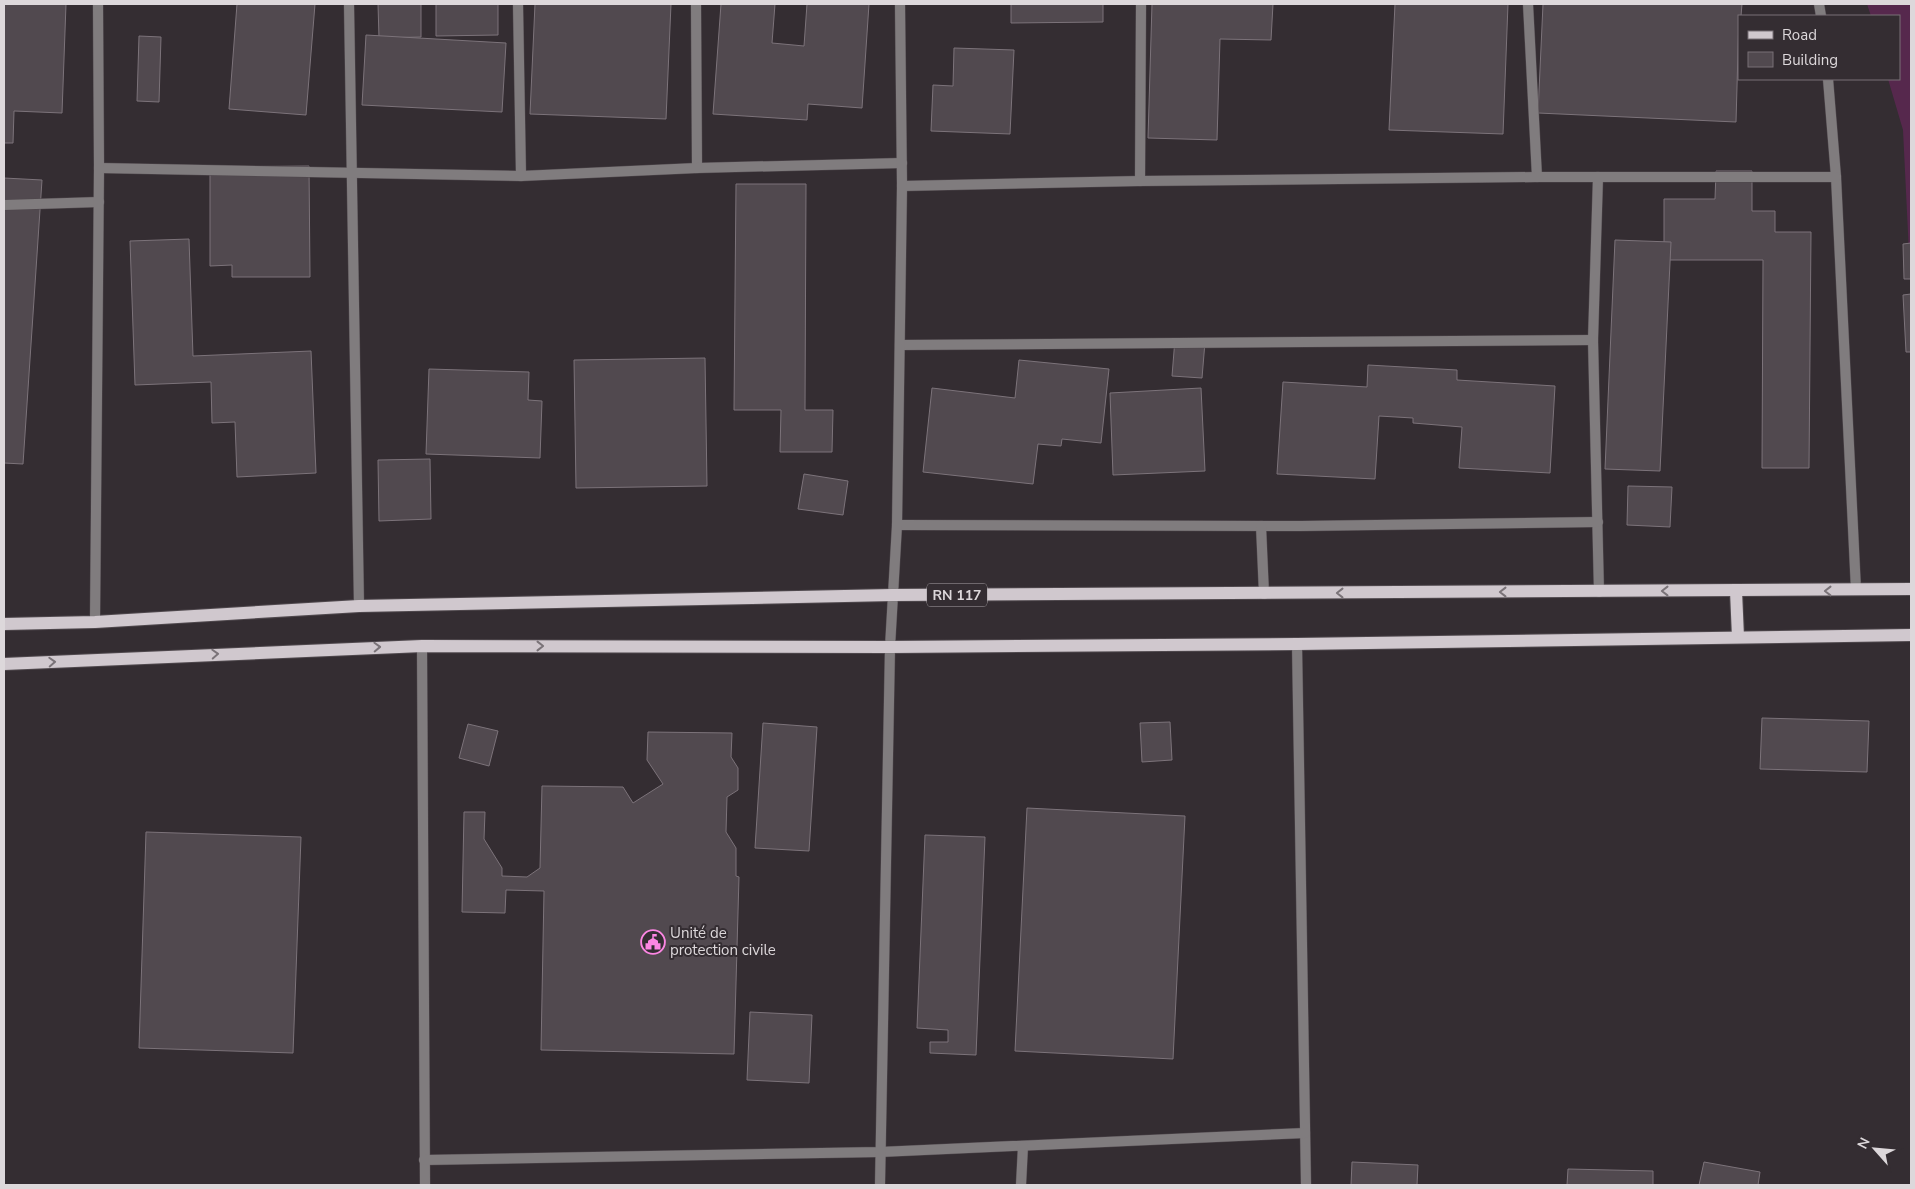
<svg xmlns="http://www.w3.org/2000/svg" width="1915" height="1189" viewBox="0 0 1915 1189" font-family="'Nunito Sans',sans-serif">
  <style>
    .green { fill: #56284d }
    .building { fill: #51494f; stroke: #7c737a }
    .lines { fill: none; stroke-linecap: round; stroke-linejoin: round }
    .minor-casing { stroke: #4f484d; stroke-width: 11 }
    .primary-casing { stroke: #4f484d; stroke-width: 14 }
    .minor { stroke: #807c7e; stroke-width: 10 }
    .primary { stroke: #d0c8ce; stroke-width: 12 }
    .oneway { stroke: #7a7378 }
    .labels { text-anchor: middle; stroke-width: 4; stroke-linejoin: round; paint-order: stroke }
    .shield { fill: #342d32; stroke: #aaa5a8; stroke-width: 1 }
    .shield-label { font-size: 14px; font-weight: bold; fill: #ddd8db }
    .poi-label { font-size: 15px; fill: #ddd8db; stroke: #342d32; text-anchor: start }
  </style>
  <rect width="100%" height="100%" fill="#342d32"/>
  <path class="green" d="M1867,4h44v290l-8,-164 -15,-51h11v-63h-28z"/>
  <g class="building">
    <path d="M4,4h62l-4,109 -48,-2 -1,32h-9z"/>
    <path d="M237,4h78l-9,111 -77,-6z"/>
    <path d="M378,4h43v33l-42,1z"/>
    <path d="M436,4h62v31l-62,1z"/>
    <path d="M535,4h136l-5,115 -136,-5z"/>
    <path d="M721,4h54l-3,39 32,3 3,-42h62l-7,104 -54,-4 -1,16 -94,-6z"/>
    <path d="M1011,4h92v18l-92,1z"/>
    <path d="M1152,4h121l-2,36 -51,-1 -3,101 -69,-2z"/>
    <path d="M1395,4h113l-5,130 -114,-4z"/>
    <path d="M1543,4h199l-1,12h-2l-3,106 -198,-9z"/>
    <path d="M366,35l140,8 -4,69 -140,-7z"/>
    <path d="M139,36l22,1 -2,65 -22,-1z"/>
    <path d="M954,48l60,2 -4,84 -79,-3 2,-46 20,1z"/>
    <path d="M309,166l1,111h-78v-12l-22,1v-99z"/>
    <path d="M1716,171h36v40h23v21h36l-2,236h-47l1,-208h-99v-61h51z"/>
    <path d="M4,178l38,2 -19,284 -19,-1z"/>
    <path d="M736,184h70l-1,226h28l-1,42h-52l1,-42h-47z"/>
    <path d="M189,239l4,117 118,-5 5,122 -79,4 -2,-55 -23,1 -1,-41 -76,3 -5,-144z"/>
    <path d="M1615,240l56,2 -11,229 -55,-2z"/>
    <path d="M1911,243v36h-7l-1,-35z"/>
    <path d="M1911,294v58h-5l-3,-57z"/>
    <path d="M1175,339l30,3 -3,36 -30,-2z"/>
    <path d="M705,358l2,128 -131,2 -2,-128z"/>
    <path d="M1019,360l90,9 -8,74 -39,-4 -1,7 -23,-2 -5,40 -110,-12 9,-84 83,10z"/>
    <path d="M1368,365l89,5v10l98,6 -5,87 -91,-5 3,-41 -49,-4v-5l-34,-2 -4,63 -98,-5 6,-92 84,5z"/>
    <path d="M429,369l100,3 -1,28 14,1 -2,57 -114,-4z"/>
    <path d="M1201,388l4,83 -92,4 -3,-82z"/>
    <path d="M430,459l1,60 -52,2 -1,-61z"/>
    <path d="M804,474l44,7 -5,34 -45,-6z"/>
    <path d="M1628,486l44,1 -2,40 -43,-2z"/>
    <path d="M1762,718l107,3 -2,51 -107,-3z"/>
    <path d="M1170,722l2,38 -30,2 -2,-39z"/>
    <path d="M763,723l54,4 -8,124 -54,-3z"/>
    <path d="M468,724l30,7 -9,35 -30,-8z"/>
    <path d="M648,732l84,1 -1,24 7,11v22l-11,7 -1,35 10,16v28l3,1 -5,177 -193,-4 3,-159 -38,-1 -1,23 -43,-1 2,-100h21l-1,27 18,29v8l25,1 13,-9 2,-82 81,1 10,16 30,-19 -16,-24z"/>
    <path d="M1027,808l158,8 -12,243 -158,-8z"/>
    <path d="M146,832l155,5 -8,216 -154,-5z"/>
    <path d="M925,835l60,2 -9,218 -46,-2v-11h18v-12l-31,-2z"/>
    <path d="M750,1012l62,3 -3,68 -62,-3z"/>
    <path d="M1352,1162l66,3 -1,20h-66z"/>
    <path d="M1704,1162l56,10 -2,13h-59z"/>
    <path d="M1568,1169l85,2v14h-86z"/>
  </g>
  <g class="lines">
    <g class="minor-casing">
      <g id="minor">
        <path d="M349,4l10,602"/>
        <path d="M518,4l3,172"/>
        <path d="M696,4l1,164"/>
        <path d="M1528,4l9,173"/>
        <path d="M1819,4l2,12"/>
        <path d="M1828,79l8,98 20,413"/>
        <path d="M99,168l422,8 176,-8 205,-5"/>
        <path d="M1598,177l-5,163 6,252"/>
        <path d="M1140,181l1,-177"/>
        <path d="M902,186l238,-5 397,-4h299"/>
        <path d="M4,205l95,-3"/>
        <path d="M900,345l693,-5"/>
        <path d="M897,525l404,1 297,-4"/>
        <path d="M1261,526l3,68"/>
        <path d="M95,622l4,-454 -1,-164"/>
        <path d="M1297,644l9,541"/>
        <path d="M422,646l3,539"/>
        <path d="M424,1160l456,-8 425,-19"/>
        <path d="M880,1185l10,-538 7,-122 5,-339 -2,-182"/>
        <path d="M1021,1185l2,-39"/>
      </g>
    </g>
    <g class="primary-casing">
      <g id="primary">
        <path d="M1736,591l2,46"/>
        <path d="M4,624l91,-2 264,-16 533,-11 1019,-6"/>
        <path d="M4,664l418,-18 468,1 407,-3 614,-9"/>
      </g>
    </g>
    <use href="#minor" class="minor"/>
    <use href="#primary" class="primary"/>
  </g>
  <defs><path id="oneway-chevron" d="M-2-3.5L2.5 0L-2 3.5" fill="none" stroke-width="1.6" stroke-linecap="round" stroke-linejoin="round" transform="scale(1.25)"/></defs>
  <g class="oneway">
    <use href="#oneway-chevron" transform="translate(1665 591) rotate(180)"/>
    <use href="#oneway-chevron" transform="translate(1828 591) rotate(180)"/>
    <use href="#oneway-chevron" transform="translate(1503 592) rotate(180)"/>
    <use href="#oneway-chevron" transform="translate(1340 593) rotate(180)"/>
    <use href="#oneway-chevron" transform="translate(540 646)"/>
    <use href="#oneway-chevron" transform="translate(377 647) rotate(-2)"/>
    <use href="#oneway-chevron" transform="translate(215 654) rotate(-3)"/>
    <use href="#oneway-chevron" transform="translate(52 662) rotate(-3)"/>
  </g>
  <defs>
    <g id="civic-ring" transform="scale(1.25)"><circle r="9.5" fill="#342d32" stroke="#fc86e3" stroke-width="1.5"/><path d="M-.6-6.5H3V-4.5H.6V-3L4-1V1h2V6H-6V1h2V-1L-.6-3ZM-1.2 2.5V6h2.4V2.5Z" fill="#fc86e3"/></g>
  </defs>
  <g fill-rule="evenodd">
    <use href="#civic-ring" x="653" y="942"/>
  </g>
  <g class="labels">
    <rect class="shield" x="927" y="583.5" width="60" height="23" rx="4"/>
    <g class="shield-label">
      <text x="957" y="600">RN 117</text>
    </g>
    <g class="poi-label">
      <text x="670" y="938">Unité de<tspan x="670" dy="17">protection civile</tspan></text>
    </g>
  </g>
  <rect width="1915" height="1189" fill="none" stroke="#ddd8db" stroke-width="10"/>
  <rect x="1738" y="15" width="162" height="65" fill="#342d32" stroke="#787176"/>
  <rect x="1748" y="31" width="25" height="8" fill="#d0c8ce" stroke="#787176"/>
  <text x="1782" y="40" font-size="15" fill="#ddd8db">Road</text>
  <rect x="1748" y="52" width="25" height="15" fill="#51494f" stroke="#787176"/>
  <text x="1782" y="65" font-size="15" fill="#ddd8db">Building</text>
  <g transform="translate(1875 1149) rotate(297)" stroke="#342d32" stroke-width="4" paint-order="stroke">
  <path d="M0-4L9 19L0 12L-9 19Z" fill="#ddd8db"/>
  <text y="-8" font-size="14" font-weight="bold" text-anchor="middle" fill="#ddd8db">N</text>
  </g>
</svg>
